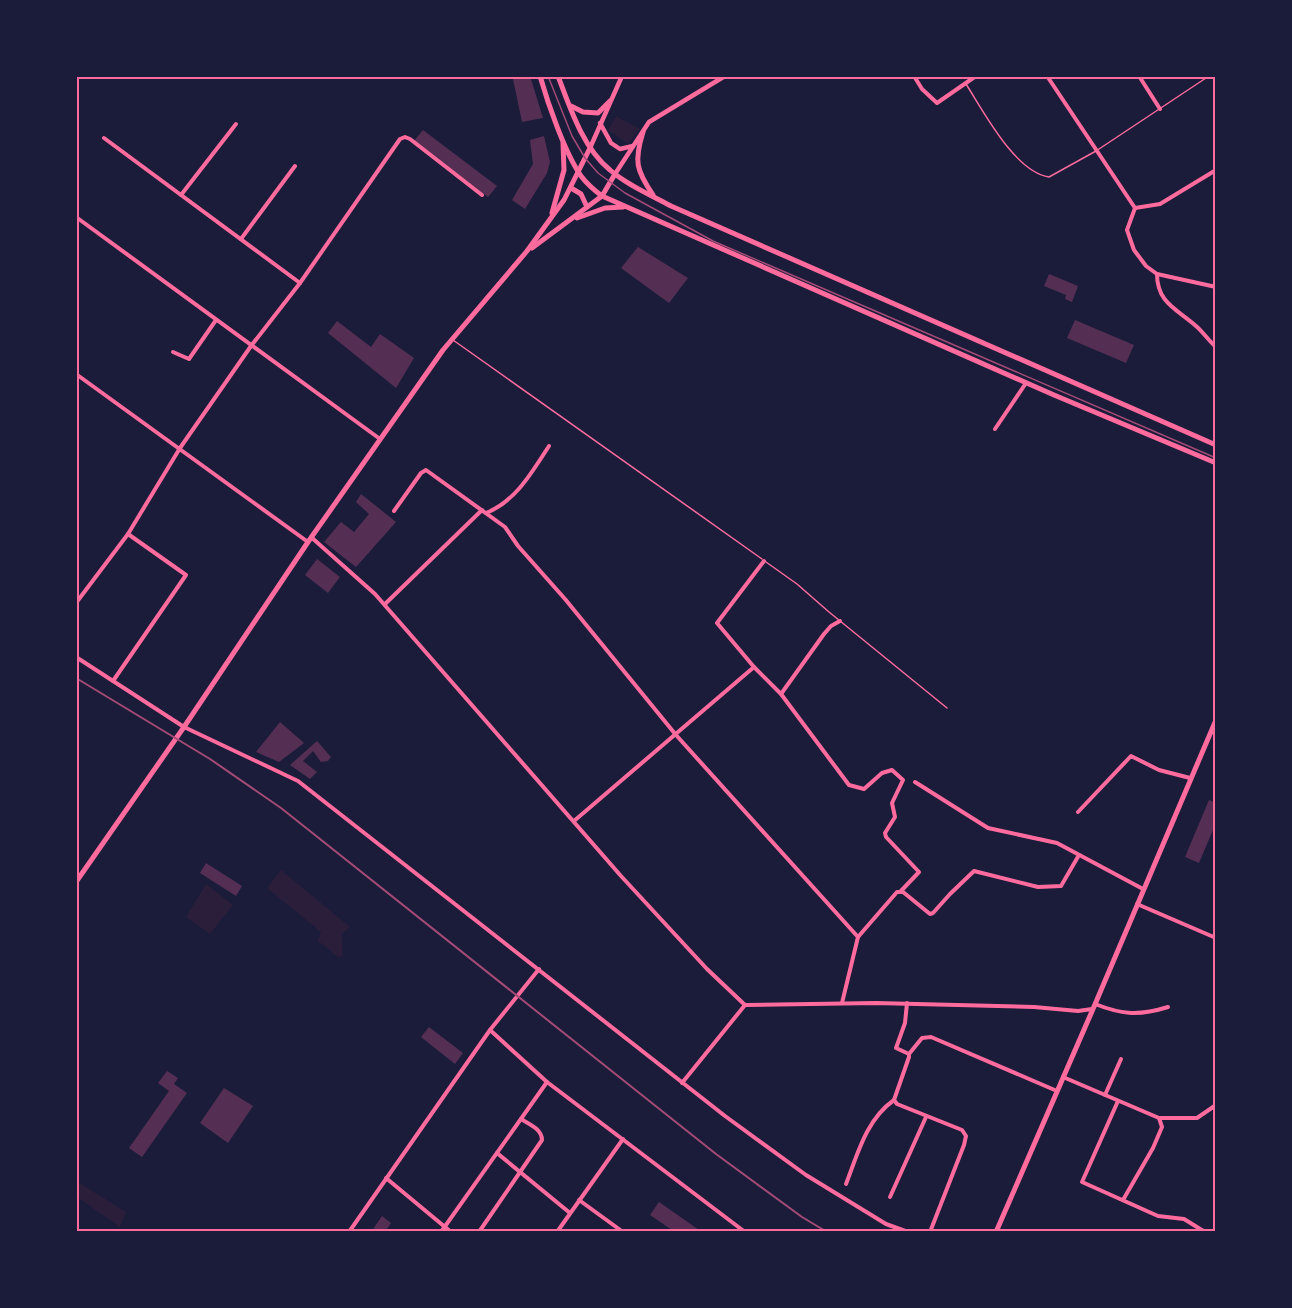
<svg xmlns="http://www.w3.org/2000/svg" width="1292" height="1308" viewBox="0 0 1292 1308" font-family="Mulish,sans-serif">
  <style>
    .green { fill: #2a1e3b }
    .building { fill: #542f53 }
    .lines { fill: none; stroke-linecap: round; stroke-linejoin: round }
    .service { stroke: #ff6b9d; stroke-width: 1.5 }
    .minor { stroke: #ff6b9d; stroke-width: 4 }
    .tertiary { stroke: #ff6b9d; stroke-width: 4.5 }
    .secondary { stroke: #ff6b9d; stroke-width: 5 }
    .tram { stroke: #a44b75; stroke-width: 1.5 }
    .rail { stroke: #a44b75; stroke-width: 2 }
    .neatline { fill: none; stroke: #ff6b9d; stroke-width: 2 }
  </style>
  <rect width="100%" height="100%" fill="#1b1b3a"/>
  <g class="green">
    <path d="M616,116l24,13 -12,15 -20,-14z"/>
    <path d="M281,870l69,57 -8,7 1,22 -5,1 -20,-16 3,-9 -54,-44z"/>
    <path d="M206,884l27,21 -23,29 -24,-17z"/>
    <path d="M76,1172h3l-1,10 48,30 -6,15 -43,-30z"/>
  </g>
  <g class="building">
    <path d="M523,76h7l13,42 -21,4 -9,-43z"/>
    <path d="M423,130l74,56 -9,11 -74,-56z"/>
    <path d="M544,136l6,26 -3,11 -22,36 -13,-9 21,-36 -3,-24z"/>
    <path d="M638,247l50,31 -19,25 -48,-35z"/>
    <path d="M1049,274l29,12 -6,16 -7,-3 1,-4 -22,-9z"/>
    <path d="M1075,320l59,25 -8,18 -59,-25z"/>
    <path d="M337,321l34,26 9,-13 34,24 -18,30 -68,-55z"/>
    <path d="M361,494l35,28 -40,45 -32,-25 17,-20 13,10 15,-18 -13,-12z"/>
    <path d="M317,559l23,18 -12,16 -23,-18z"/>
    <path d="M280,722l24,21 -25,19 -23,-10z"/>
    <path d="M317,741l14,16 -3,4 -7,1 -8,-11 -10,10 14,11 -7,7 -20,-14z"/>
    <path d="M1209,800l7,3v20l-17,40 -14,-6z"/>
    <path d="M206,863l36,23 -6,10 -36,-23z"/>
    <path d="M429,1027l34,26 -8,11 -34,-27z"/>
    <path d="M167,1071l11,7 -4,6 13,9 -45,64 -13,-9 40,-57 -11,-8z"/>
    <path d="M224,1088l29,18 -25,37 -28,-20z"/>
    <path d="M659,1202l43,30h-27l-25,-17z"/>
    <path d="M382,1216l9,7 -6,9h-14z"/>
  </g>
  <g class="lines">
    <g class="service">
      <path d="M966,84c18,28 49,88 83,93l47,-26 113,-75"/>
      <path d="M453,340l309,219"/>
      <path d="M766,562l31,22 32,28 118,96"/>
    </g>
    <g class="minor">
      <path d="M914,76l8,13 15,14 39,-27"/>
      <path d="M1047,76l88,132"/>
      <path d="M1139,76l21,33"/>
      <path d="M104,138l196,145"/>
      <path d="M181,195l55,-71"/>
      <path d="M1135,208l-8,22 7,20 12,16 11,8 59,13"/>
      <path d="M1135,208l25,-4 56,-34"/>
      <path d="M76,217l304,222"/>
      <path d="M241,239l54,-73"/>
      <path d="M1157,274c0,29 20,35 39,52 7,6 13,15 20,21"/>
      <path d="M173,352l16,7 27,-39"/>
      <path d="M76,374l232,168"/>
      <path d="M995,429l31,-46"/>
      <path d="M394,511l27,-38 5,-3 79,57 13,19 47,53 111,136 182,202 -16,66"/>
      <path d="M486,513c30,-12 46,-41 63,-67"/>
      <path d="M311,537l64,57 246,282 86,93 38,36 131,-2 158,4 44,4 14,-2"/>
      <path d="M764,561l-47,62 37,44 27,27 68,91 15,4 18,-16 10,-3 11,10 -11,23 3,14 -10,16 1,4 33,35 -18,19"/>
      <path d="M76,603l52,-69 52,-86 71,-102 49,-63 100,-144 5,-2 5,2 72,56"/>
      <path d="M385,604l97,-94"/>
      <path d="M76,657l108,70 114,54 427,335 81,59 80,49 22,8"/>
      <path d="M113,681l73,-106 -58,-41"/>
      <path d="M781,694l43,-60 7,-8 9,-5"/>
      <path d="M915,782l73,46 69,15 86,46"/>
      <path d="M1078,812l53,-56 28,14 31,8"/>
      <path d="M574,821l180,-154"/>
      <path d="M1137,904l79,34"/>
      <path d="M858,937l39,-45h6l27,22 3,-1 17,-19 24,-23 64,16 23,-1 18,-31"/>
      <path d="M907,1003l-2,20 -9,25 13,6v3l-15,43 3,4 65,26 4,6 -2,9 -34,87"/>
      <path d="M1095,1004c28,11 44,12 73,3"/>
      <path d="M490,1030l57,52 198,150"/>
      <path d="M909,1054l13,-16 9,-1 126,54"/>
      <path d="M1063,1077l96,41h38l19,-13"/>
      <path d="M682,1083l63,-78"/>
      <path d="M1105,1095l16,-36"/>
      <path d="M1118,1101l-36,81 76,34 26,3 21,13"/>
      <path d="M497,1153l73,60"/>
      <path d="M386,1178l65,54"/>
      <path d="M846,1184c12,-31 20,-64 48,-84"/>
      <path d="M890,1197l36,-80"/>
      <path d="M579,1200l44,32"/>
      <path d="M1123,1200l30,-52 9,-21 -3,-9"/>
      <path d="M349,1232l141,-202 49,-61"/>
      <path d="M441,1232l106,-150"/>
      <path d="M479,1232l63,-92c0,-11 -13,-16 -21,-21"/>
      <path d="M557,1232l66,-93"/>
    </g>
    <g class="tertiary">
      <path d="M600,123l11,20 9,6 13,-3"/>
      <path d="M590,148l32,-72"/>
      <path d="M615,174l34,-52 76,-46"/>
    </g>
    <g class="secondary">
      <path d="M540,76c8,28 25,77 41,100 6,8 13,14 21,20l452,199 162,68"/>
      <path d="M558,76c12,32 25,72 52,94 17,15 41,25 61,36l545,239"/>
      <path d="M571,106l12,6 15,1 12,-12"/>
      <path d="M643,132c-9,29 -7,38 10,63"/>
      <path d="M571,188l10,6 6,13"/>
      <path d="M552,213l12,-43 -1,-27"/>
      <path d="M577,218l28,-10 18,-1"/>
      <path d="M532,248l70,-52 13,-22"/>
      <path d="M76,882l108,-155 124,-185 135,-192 84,-99 37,-51 26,-52"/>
      <path d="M996,1232l97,-223 123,-289"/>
    </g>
    <path class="tram" d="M548,76l24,60 13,22 13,15 27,20 88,48 503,217"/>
    <path class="rail" d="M76,678l134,81 71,49 435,346 86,63 25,15"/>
  </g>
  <rect width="1292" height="1308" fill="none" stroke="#1b1b3a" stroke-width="156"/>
  <rect x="78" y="78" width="1136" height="1152" class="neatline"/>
</svg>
